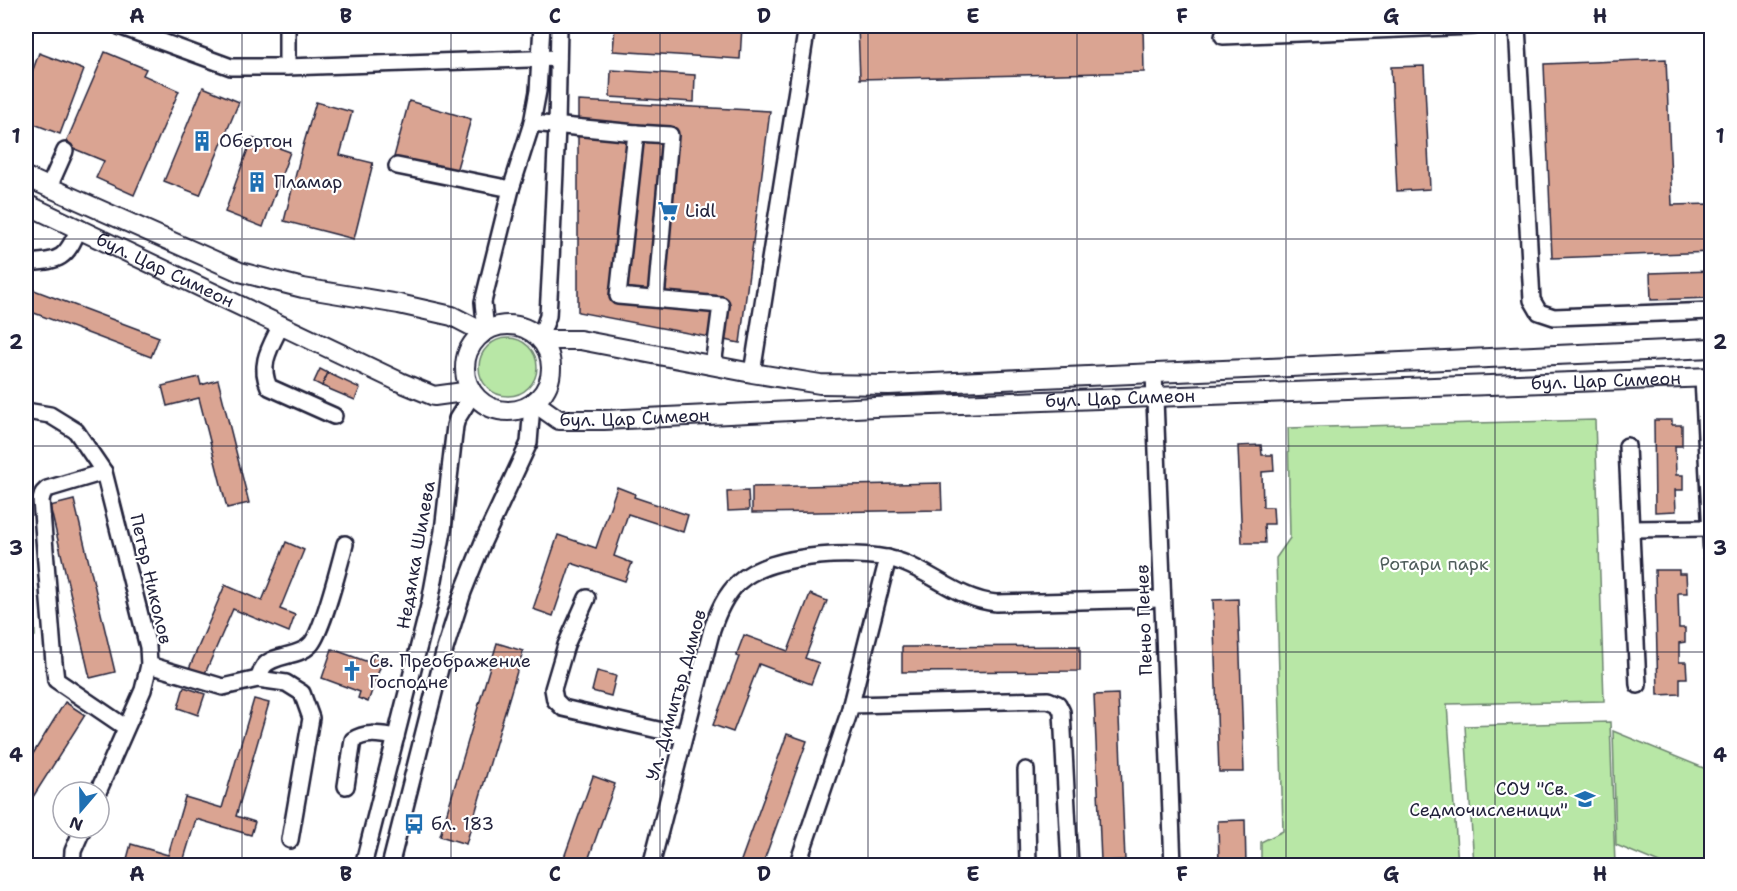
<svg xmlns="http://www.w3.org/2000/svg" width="1737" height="891" viewBox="0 0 1737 891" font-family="'Shantell Sans',sans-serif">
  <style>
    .green { fill: #b8e7a6; stroke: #6d8470; stroke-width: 1.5 }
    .building { fill: #daa492; stroke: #22223b; stroke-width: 1.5 }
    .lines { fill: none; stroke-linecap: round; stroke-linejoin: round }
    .minor-casing { stroke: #22223b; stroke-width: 20 }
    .major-casing { stroke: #22223b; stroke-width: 22 }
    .minor { stroke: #fff; stroke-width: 15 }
    .major { stroke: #fff; stroke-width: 18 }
    .grid { fill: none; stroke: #22223b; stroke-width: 1.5; stroke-opacity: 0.55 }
    .labels { text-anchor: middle; stroke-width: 4.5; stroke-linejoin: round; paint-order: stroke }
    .poi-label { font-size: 18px; fill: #22223b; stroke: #fff; text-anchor: start }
    .street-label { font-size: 18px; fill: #22223b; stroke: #fff }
    .park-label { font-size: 18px; fill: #4f5d5b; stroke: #fff }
    .neatline { fill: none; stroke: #22223b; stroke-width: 2 }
    .grid-label { font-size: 20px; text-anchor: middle; font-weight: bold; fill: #22223b }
  </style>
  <rect width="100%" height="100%" fill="#fff"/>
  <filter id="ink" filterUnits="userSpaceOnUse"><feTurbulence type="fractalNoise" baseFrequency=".0167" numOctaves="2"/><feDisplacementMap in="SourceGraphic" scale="12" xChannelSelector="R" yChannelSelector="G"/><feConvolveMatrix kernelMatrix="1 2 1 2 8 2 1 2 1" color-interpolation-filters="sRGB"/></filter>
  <g filter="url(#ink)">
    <g class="green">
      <circle cx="508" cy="367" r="29"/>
      <path d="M1595,420l9,281 -157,3 11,161h-197v-23l22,-11 -7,-273 14,-20 -2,-110z"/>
      <path d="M34,589l1,47 -9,1v-47z"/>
      <path d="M1610,722l5,143h-141l-9,-139z"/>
      <path d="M1613,731l98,40v94h-47l-48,-20z"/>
    </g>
    <g class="building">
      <path d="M144,26h135l-135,2z"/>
      <path d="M615,26h127l-2,33 -127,-8z"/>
      <path d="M858,26h285l1,46 -284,7z"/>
      <path d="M105,52l41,17 -3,6 36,16 -45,104 -38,-17 8,-17 -39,-16z"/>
      <path d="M39,53l45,17 -24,64 -34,-13v-32z"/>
      <path d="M1666,59l6,146 40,-1v48l-160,6 -8,-194z"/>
      <path d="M1424,66l6,123 -33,2 -6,-124z"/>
      <path d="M611,70l84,5 -1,27 -84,-5z"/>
      <path d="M203,87l36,15 -39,93 -36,-14z"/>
      <path d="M409,101l62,18 -16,56 -61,-18z"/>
      <path d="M578,101l192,10 -30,232 -162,-31z"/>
      <path d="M316,102l36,10 -12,43 33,8 -19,76 -70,-18 19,-75z"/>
      <path d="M252,138l38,14 -27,75 -38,-15z"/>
      <path d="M1712,271v27l-61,2 -1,-27z"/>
      <path d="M26,287l133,50 -8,20 -125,-47z"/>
      <path d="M320,369l8,4 -6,13 -8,-4z"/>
      <path d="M328,373l32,15 -5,12 -33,-14z"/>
      <path d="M199,377l2,8 17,-5 31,123 -22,5 -28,-110 -32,8 -5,-20z"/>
      <path d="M1654,420h18v5h10v21h-7l1,29h7v15h-8l1,21 -21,1z"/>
      <path d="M1261,445l1,10h11l1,16 -12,1 1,35h10l1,17h-10l1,19h-23l-4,-97z"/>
      <path d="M941,483l1,27 -190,3v-26z"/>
      <path d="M617,487l18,7 -1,3 54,18 -5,17 -55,-18 -14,42 18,7 -7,18 -54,-18 -18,53 -20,-7 25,-74 38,13z"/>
      <path d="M748,491l1,19 -21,1 -1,-19z"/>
      <path d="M74,500l41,172 -25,6 -40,-172z"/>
      <path d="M286,542l18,8 -24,59 15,6 -6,17 -56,-23 -30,69 -15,-7 37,-86 37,16z"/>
      <path d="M1655,570h24v4h7l1,19h-9l1,35h6v14l-6,1v19h7l1,16h-7v16l-22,1z"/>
      <path d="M810,594l17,7 -22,57 14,5 -8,21 -52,-20 -26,68 -20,-7 26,-68 -3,-1 8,-21 44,16z"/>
      <path d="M1238,599l6,173h-25l-6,-172z"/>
      <path d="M497,643l26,8 -57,193 -26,-8z"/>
      <path d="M1080,646v25l-178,1v-25z"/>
      <path d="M332,649l39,14 2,-7 10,3 -15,43 -10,-4 2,-6 -38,-14z"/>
      <path d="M597,671l19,5 -5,20 -19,-5z"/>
      <path d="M184,687l21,7 -7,21 -20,-7z"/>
      <path d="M1118,694l7,166 -24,1 -7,-166z"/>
      <path d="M254,699l15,4 -33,113 19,6 -4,13 -55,-16 -13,43 14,4h-48l-22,-7 4,-15 37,11 17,-58 37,11z"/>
      <path d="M65,702l20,13 -59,93v-43z"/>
      <path d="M787,734l20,7 -45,125h-23z"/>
      <path d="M593,776l22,8 -29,82h-25z"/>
      <path d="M1245,820l1,46h-27l-1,-45z"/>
    </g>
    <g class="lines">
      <g class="minor-casing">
        <g id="minor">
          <path d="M119,26l112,41h56l271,-9"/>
          <path d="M287,26v41"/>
          <path d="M1517,26l15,274 7,12 15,5 158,-6"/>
          <path d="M1223,36l251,-10"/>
          <path d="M532,123l104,10 -18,163 103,9 -8,61"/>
          <path d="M636,133l34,2 -14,164"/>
          <path d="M397,166l114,23"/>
          <path d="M49,187l16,-36"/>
          <path d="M26,263c34,-3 39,-2 53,-35"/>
          <path d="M281,325c-10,21 -23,39 -12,62l65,29"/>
          <path d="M486,331l-3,-29 28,-113 21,-66 6,-32 4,-65"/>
          <path d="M540,338l8,-22 3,-55 6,-135 2,-100"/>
          <path d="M752,373l55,-347"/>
          <path d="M1154,373l19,493"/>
          <path d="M1703,378l9,177"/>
          <path d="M26,411l24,4 26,16 28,41 44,175 1,18 -6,25 -45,102"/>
          <path d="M1627,446l11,239"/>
          <path d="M104,472l-57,17 -4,4 -2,7 13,163 2,17 69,47"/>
          <path d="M1631,529l79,-1"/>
          <path d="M587,598l-21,47 -13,44 2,11 8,8 121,28"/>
          <path d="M149,665l74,22 35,-8 28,4 16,10 9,25 -21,122"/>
          <path d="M258,679c2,-3 3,-9 6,-13 10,-12 35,-9 46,-21 12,-11 30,-82 35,-101"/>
          <path d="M851,705l197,-5 10,4 4,8 8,154"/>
          <path d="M1026,770l2,96"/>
          <path d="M346,786l7,-46c13,-9 29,-5 43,-3"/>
          <path d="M72,866l1,-15 10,-23"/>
          <path d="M363,866l67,-264 13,-71 12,-105 2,-7 16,-26"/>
          <path d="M390,866l55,-217 18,-57 20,-50 46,-99 3,-38"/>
          <path d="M651,866l61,-237c6,-17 13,-34 27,-47 30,-29 127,-34 165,-19 31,12 57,37 92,40l166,-4"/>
          <path d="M797,866l51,-150 40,-158"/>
        </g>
      </g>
      <g class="major-casing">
        <g id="major">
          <path d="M26,177l214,95 63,16 96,16 53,12 31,16"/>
          <path id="s1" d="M26,204l374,178 34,14 37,-5"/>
          <circle cx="508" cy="368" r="43"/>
          <path d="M542,340h38l172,33 68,11 69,1 823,-37"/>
          <path id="s2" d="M535,403l24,17h45l271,-13 837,-30"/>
        </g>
      </g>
      <use href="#minor" class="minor"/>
      <use href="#major" class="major"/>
    </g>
  </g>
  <path class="grid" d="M242,26v840M451,26v840M660,26v840M868,26v840M1077,26v840M1286,26v840M1495,26v840M26,239h1686M26,446h1686M26,652h1686"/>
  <defs>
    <g id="building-bare" transform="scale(1.62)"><path d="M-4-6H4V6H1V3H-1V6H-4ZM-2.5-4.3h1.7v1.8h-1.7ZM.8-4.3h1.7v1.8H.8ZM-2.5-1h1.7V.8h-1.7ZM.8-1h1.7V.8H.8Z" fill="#1f6fb2" stroke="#fff" stroke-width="2.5" paint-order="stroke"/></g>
    <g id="supermarket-bare" transform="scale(1.62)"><path d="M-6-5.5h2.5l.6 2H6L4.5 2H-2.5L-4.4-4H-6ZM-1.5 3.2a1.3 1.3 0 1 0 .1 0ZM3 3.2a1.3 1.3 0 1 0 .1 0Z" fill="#1f6fb2" stroke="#fff" stroke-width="2.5" paint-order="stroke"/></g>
    <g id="church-bare" transform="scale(1.62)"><path d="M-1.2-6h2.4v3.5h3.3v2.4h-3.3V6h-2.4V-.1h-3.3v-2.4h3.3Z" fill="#1f6fb2" stroke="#fff" stroke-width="2.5" paint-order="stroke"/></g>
    <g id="school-bare" transform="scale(1.62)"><path d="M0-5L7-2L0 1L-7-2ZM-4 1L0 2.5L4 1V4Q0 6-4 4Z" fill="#1f6fb2" stroke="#fff" stroke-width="2.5" paint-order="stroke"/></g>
    <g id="bus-bare" transform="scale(1.62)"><path d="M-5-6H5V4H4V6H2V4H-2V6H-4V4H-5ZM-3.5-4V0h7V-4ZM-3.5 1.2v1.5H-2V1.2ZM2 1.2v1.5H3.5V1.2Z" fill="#1f6fb2" stroke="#fff" stroke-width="2.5" paint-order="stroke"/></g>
  </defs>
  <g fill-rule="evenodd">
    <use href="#building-bare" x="202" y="141"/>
    <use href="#building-bare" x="257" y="182"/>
    <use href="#supermarket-bare" x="668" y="211"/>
    <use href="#church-bare" x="352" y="671"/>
    <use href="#school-bare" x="1585" y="799"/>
    <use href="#bus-bare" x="414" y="824"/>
  </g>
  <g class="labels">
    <g class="poi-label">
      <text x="219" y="147">Обертон</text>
      <text x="274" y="188">Пламар</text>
      <text x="685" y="217">Lidl</text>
      <text x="369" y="667">Св. Преображение<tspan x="369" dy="21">Господне</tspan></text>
      <text x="1568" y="795" text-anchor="end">СОУ "Св.<tspan x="1568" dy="21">Седмочисленици"</tspan></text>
      <text x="431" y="830">бл. 183</text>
    </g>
    <g class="street-label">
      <text dy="6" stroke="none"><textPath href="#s1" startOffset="154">бул. Цар Симеон</textPath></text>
      <text dy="6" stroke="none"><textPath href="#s2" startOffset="1077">бул. Цар Симеон</textPath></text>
      <text dy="6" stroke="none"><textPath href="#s2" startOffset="591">бул. Цар Симеон</textPath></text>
      <text dy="6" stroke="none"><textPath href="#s2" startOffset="105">бул. Цар Симеон</textPath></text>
      <text transform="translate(416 555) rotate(-80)" y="6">Недялка Шилева</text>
      <text transform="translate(151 579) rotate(77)" y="6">Петър Николов</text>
      <text transform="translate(1144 620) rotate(-92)" y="6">Пеньо Пенев</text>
      <text transform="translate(676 695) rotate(-74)" y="6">Ул. Димитър Димов</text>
    </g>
    <g class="park-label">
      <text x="1434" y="570">Ротари парк</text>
    </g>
  </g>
  <rect width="1737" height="891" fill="none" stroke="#fff" stroke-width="66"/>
  <g transform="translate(81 810) rotate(200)"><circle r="28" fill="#ffffff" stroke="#a7a7b1" stroke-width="1.5"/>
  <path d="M0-4.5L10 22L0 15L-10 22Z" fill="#1f6fb2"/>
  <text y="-9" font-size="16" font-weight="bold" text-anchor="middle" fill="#22223b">N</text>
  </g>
  <rect x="33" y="33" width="1671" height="825" class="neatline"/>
  <g class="grid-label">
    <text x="137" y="23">A</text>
    <text x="346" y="23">B</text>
    <text x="555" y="23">C</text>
    <text x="764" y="23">D</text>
    <text x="973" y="23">E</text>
    <text x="1182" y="23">F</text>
    <text x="1391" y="23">G</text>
    <text x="1600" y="23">H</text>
    <text x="16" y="143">1</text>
    <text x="1720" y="143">1</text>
    <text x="16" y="349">2</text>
    <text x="1720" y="349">2</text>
    <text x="16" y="555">3</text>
    <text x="1720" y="555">3</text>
    <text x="16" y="762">4</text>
    <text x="1720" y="762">4</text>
    <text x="137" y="881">A</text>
    <text x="346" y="881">B</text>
    <text x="555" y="881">C</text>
    <text x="764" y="881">D</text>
    <text x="973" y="881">E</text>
    <text x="1182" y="881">F</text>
    <text x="1391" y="881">G</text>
    <text x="1600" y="881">H</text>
  </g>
</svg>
